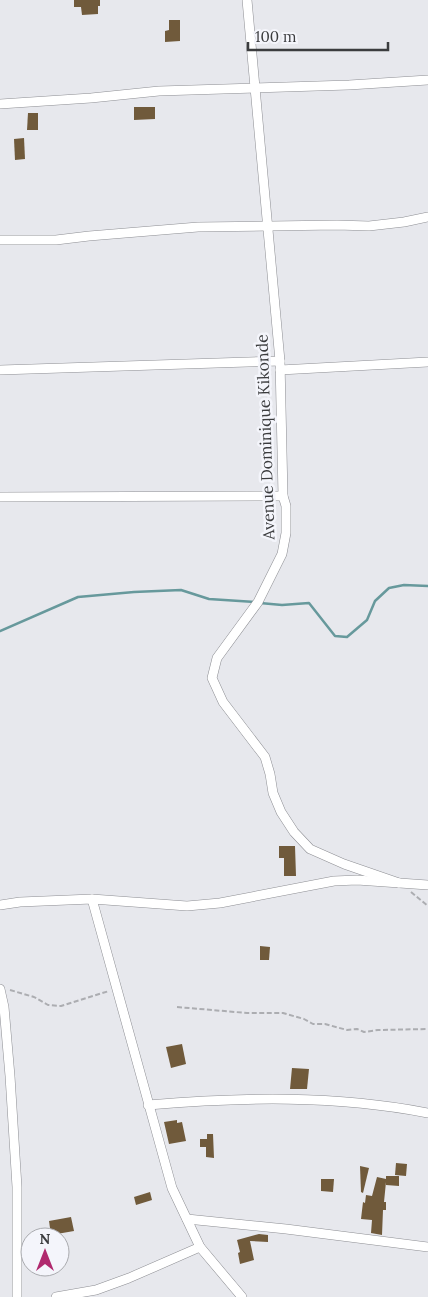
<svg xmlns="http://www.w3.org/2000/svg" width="428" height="1297" viewBox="0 0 428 1297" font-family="Lora,serif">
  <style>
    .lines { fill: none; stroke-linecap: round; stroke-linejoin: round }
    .stream { stroke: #67999c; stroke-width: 2.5 }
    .building { fill: #705a3b }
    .minor-casing { stroke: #8d8e93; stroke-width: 10 }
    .path { stroke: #acadb1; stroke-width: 2; stroke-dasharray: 5 2.5; stroke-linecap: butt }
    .minor { stroke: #fff; stroke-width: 9 }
    .labels { text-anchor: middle; stroke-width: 5; stroke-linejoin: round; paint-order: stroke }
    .street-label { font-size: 16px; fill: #3b3c3e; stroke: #f4f5fb }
  </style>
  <rect width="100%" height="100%" fill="#e7e8ed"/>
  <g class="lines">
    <g class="stream">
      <path d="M260,603l22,2 27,-2 26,33 12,1 20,-17 8,-19 14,-13 15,-3 24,1"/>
      <path d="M0,631l78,-34 56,-5 47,-2 28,9 46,3"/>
    </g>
  </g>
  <g class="building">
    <path d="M74,0h26v6h-2v8l-16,1 -1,-8h-7z"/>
    <path d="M169,20h11v21l-15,1v-11l4,-1z"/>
    <path d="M134,107h21v12l-21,1z"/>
    <path d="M28,113h10v17h-11z"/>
    <path d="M24,138l1,21 -10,1 -1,-21z"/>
    <path d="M279,846h16l1,30h-12v-18h-5z"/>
    <path d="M260,946l10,1 -1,13h-9z"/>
    <path d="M182,1044l4,20 -15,4 -5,-21z"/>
    <path d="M292,1068l17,1 -2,20h-17z"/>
    <path d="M177,1120v3l5,-1 4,19 -17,3 -5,-22z"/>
    <path d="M207,1134h6l1,24 -8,-1v-10h-6v-8h7z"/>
    <path d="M396,1163l11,1 -1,12 -11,-1z"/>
    <path d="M360,1166l9,2 -6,25 -2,-1z"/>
    <path d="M386,1176h13v10l-13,-1v-3l-2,20h2v8h-3l-1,25 -11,-2 1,-13 -11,-1 2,-17 2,1 1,-8 6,1 5,-19 9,2z"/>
    <path d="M321,1179h13l-1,13 -12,-1z"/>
    <path d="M150,1192l2,8 -16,5 -2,-8z"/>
    <path d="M71,1217l3,14 -23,4 -2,-14z"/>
    <path d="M259,1234l9,1v7l-18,-1 4,19 -14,4 -2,-11 2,-1 -3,-12z"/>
  </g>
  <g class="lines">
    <g class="minor-casing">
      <g id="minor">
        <path d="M247,0l33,361 3,135 3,10v27l-4,21 -24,48 -41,56 -5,20 11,24 42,55 5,17 3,19 8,19 13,20 16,17 34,15 55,19"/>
        <path d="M0,104l91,-6 68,-7 190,-6 79,-5"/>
        <path d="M0,240h56l33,-4 109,-9 139,-2 32,1 35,-4 24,-5"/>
        <path d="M0,370l280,-9"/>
        <path d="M280,370l148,-8"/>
        <path d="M0,497l283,-1"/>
        <path d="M92,899l80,289 28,59 42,50"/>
        <path d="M0,905l20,-3 72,-3 95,7 33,-3 114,-22 23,-1 71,5"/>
        <path d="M0,989l4,18 6,69 7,111v110"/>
        <path d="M148,1105c94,-8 188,-10 280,8"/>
        <path d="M187,1219l99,10 142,18"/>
        <path d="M56,1297l40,-7 33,-12 71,-31"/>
      </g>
    </g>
    <g class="path">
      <path d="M411,892l17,14"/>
      <path d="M10,990l24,7 14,8 13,1 48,-15"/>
      <path d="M177,1007l70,6h36l21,6 9,5h12l22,6 10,-1 7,3 14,-2 50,-1"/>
    </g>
    <use href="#minor" class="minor"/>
  </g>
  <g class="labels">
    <g class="street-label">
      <text transform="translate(265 437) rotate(-92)" y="6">Avenue Dominique Kikonde</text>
    </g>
  </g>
  <g transform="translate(45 1252)"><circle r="24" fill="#f4f5fb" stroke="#aaabaf"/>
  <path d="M0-4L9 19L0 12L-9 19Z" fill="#b0296e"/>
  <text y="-8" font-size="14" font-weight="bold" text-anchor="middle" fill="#3b3c3e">N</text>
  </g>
  <path d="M248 42v8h140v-8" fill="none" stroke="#3b3c3e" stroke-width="2.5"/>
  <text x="255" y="42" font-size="15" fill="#3b3c3e" stroke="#f4f5fb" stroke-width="4" paint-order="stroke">100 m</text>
</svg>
